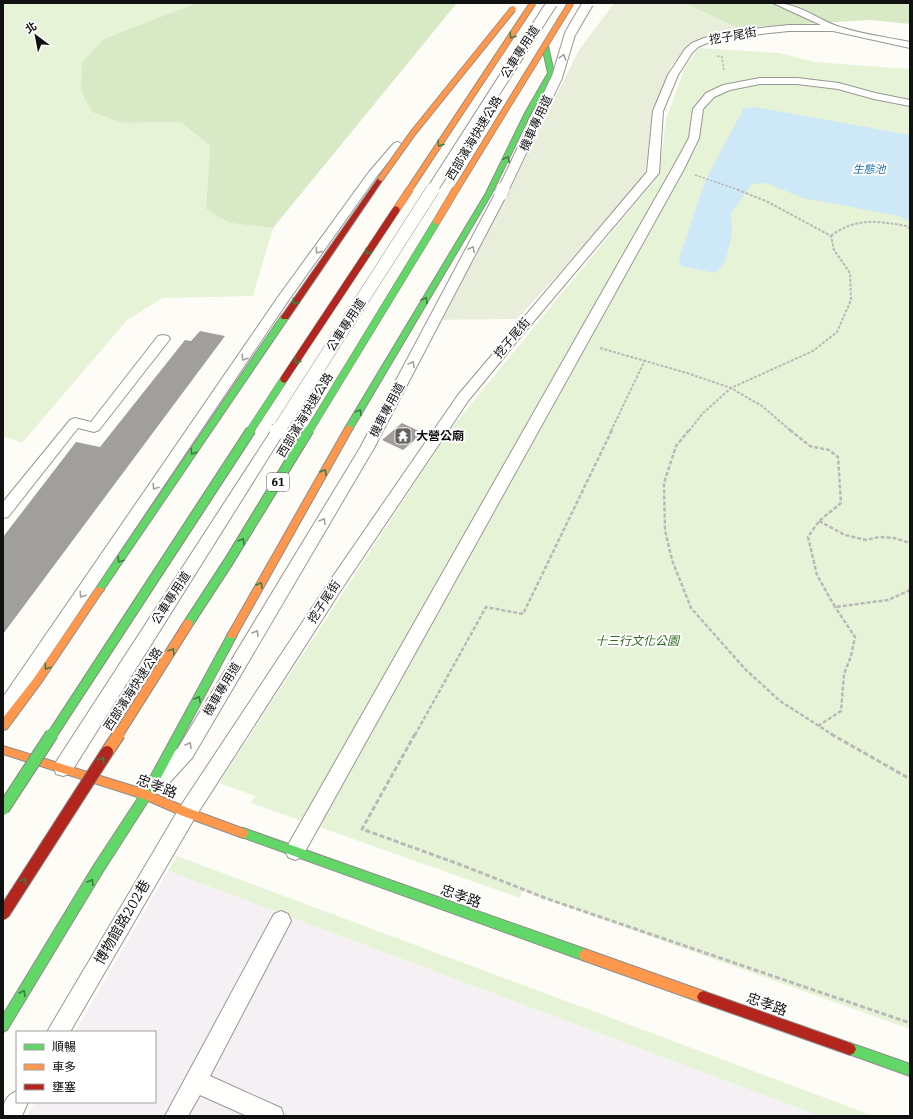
<svg xmlns="http://www.w3.org/2000/svg" width="913" height="1119" viewBox="0 0 913 1119" font-family="'IBM Plex Serif','Noto Sans TC',serif">
  <style>
    .industrial { fill: #f5f0f3 }
    .green { fill: #e7f3d7 }
    .forest { fill: #d8eac5 }
    .cemetery { fill: #e9eedb }
    .water { fill: #cde8f7 }
    .building { fill: #a19f9c }
    .lines { fill: none; stroke-linecap: round; stroke-linejoin: round }
    .lane-casing { stroke: #979795; stroke-width: 2 }
    .fast-casing { stroke: #8e8d8b; stroke-width: 2 }
    .slow-casing { stroke: #8e8d8b; stroke-width: 2 }
    .jam-casing { stroke: #8e8d8b; stroke-width: 2 }
    .path-far3 { stroke: #b9b9b8; stroke-width: 1.5; stroke-dasharray: 2.5 1.5; stroke-linecap: butt }
    .path-far2 { stroke: #b9b9b8; stroke-width: 2; stroke-dasharray: 3 1.5; stroke-linecap: butt }
    .path-far1 { stroke: #b9b9b8; stroke-width: 2.5; stroke-dasharray: 4 2; stroke-linecap: butt }
    .path { stroke: #b9b9b8; stroke-width: 3; stroke-dasharray: 5 2.5; stroke-linecap: butt }
    .lane { fill: #fffffe; fill-rule: evenodd }
    .fast { fill: #63d668; fill-rule: evenodd }
    .slow { fill: #ff974d; fill-rule: evenodd }
    .jam { fill: #b3261e; fill-rule: evenodd }
    .lane-bridge-far2-casing { stroke: #979795; stroke-width: 12; stroke-linecap: butt }
    .lane-bridge-far1-casing { stroke: #979795; stroke-width: 14; stroke-linecap: butt }
    .lane-bridge-casing { stroke: #979795; stroke-width: 18; stroke-linecap: butt }
    .fast-bridge-far2-casing { stroke: #858482; stroke-width: 8; stroke-linecap: butt }
    .fast-bridge-far1-casing { stroke: #858482; stroke-width: 11; stroke-linecap: butt }
    .fast-bridge-casing { stroke: #858482; stroke-width: 14; stroke-linecap: butt }
    .slow-bridge-far3-casing { stroke: #858482; stroke-width: 7; stroke-linecap: butt }
    .slow-bridge-far2-casing { stroke: #858482; stroke-width: 8; stroke-linecap: butt }
    .slow-bridge-far1-casing { stroke: #858482; stroke-width: 11; stroke-linecap: butt }
    .slow-bridge-casing { stroke: #858482; stroke-width: 14; stroke-linecap: butt }
    .jam-bridge-far1-casing { stroke: #858482; stroke-width: 8; stroke-linecap: butt }
    .jam-bridge-casing { stroke: #858482; stroke-width: 14; stroke-linecap: butt }
    .lane-bridge-far2 { stroke: #fffffe; stroke-width: 10 }
    .lane-bridge-far1 { stroke: #fffffe; stroke-width: 13 }
    .lane-bridge { stroke: #fffffe; stroke-width: 16 }
    .fast-bridge-far2 { stroke: #63d668; stroke-width: 7 }
    .fast-bridge-far1 { stroke: #63d668; stroke-width: 9 }
    .fast-bridge { stroke: #63d668; stroke-width: 12 }
    .slow-bridge-far3 { stroke: #ff974d; stroke-width: 5.5 }
    .slow-bridge-far2 { stroke: #ff974d; stroke-width: 7 }
    .slow-bridge-far1 { stroke: #ff974d; stroke-width: 9 }
    .slow-bridge { stroke: #ff974d; stroke-width: 12 }
    .jam-bridge-far1 { stroke: #b3261e; stroke-width: 7 }
    .jam-bridge { stroke: #b3261e; stroke-width: 12 }
    .oneway { stroke: #3e7d41 }
    .oneway2 { stroke: #a0a09f }
    .labels { text-anchor: middle; stroke-width: 4; stroke-linejoin: round; paint-order: stroke }
    .far-water-label { font-size: 11px; font-style: italic; fill: #1768a6; stroke: #fff }
    .shield { fill: #fff; stroke: #585858; stroke-width: 1 }
    .shield-label { font-size: 11px; font-weight: bold; fill: #111 }
    .street-label { font-size: 12px; fill: #111; stroke: #fff }
    .poi-label { font-size: 12px; font-weight: bold; fill: #111; stroke: #fff; text-anchor: start }
    .park-label { font-size: 12px; font-style: italic; fill: #2f6b1f; stroke: #fff }
    .near-street-label { font-size: 14px; fill: #111; stroke: #fff }
  </style>
  <rect width="100%" height="100%" fill="#fdfcf7"/>
  <path class="industrial" d="M168,871l652,245h-793l8,-14h120v-70h-80z"/>
  <g class="green">
    <path d="M3,3h194l-30,12 -43,108 57,-1 29,24 -4,63 23,14 44,5 -20,68 -90,2 -36,22 -105,123 -19,-7z"/>
    <path d="M699,48l80,5 35,9 96,7v960l-387,-138 -3,7 -269,-95 4,-7 -36,-13 229,-351 211,-257 7,-56 19,-52z"/>
    <path d="M177,856l697,260h-54l-652,-245z"/>
  </g>
  <g class="forest">
    <path d="M197,3h260l-184,225 -44,-5 -23,-14 4,-63 -29,-24 -57,1 -32,-11 -11,-21 1,-29 22,-23z"/>
    <path d="M683,3h227v21l-40,-4 -132,8z"/>
  </g>
  <path class="cemetery" d="M614,3h69l55,25 -48,15 -19,23 -19,51 -6,54 -23,32 -106,116 -87,1 79,-130 70,-140z"/>
  <path class="water" d="M755,107l155,28v87l-11,-6 -96,-18 -37,-15 -14,1 -21,29 1,22 -7,27 -10,11 -34,-7 -2,-8 27,-79 38,-71z"/>
  <g class="building">
    <path d="M200,331l25,5 -222,298v-97l73,-95 24,5 85,-107 6,1z"/>
    <path d="M402,423l21,10 -20,17 -21,-10z"/>
  </g>
  <g class="lines">
    <g class="lane-casing">
      <g id="lane">
        <path d="M773,3c26,0 42,15 64,23 23,8 49,11 73,16v6l-77,-17h-44l-57,6 -22,5 -12,5 -6,6 -14,22 -15,36 -4,62 -136,161 -55,67 -127,189 -147,229 -124,213h-23l133,-225 149,-225 129,-187 189,-223 6,-61 15,-36 17,-26 7,-6 12,-5 28,-7 57,-6h32z"/>
        <path d="M760,78h37l42,5 36,10 35,7v6l-36,-7 -36,-10 -41,-5h-37l-30,6 -16,7 -11,12 -4,29 -15,31 -382,688 -7,3 -7,-3 -3,-6 3,-6 384,-676 17,-31 4,-29 13,-16 17,-8z"/>
        <path d="M398,142l5,3 -26,31 -89,125 -279,415 -6,2v-21l275,-400 91,-125 25,-29z"/>
        <path d="M501,191l4,1 2,2 -133,254 -182,310 -22,24 -7,2 -7,-2 -2,-6 2,-6 22,-22 182,-300 135,-254 2,-2z"/>
        <path d="M163,335l5,1 2,3 -71,91 -5,2 -16,-4 -70,89 -5,1v-16l67,-82 5,-2 16,4 67,-86z"/>
        <path d="M278,426l5,2 2,3 -215,343 -7,2 -7,-2 -2,-6 2,-6 217,-334z"/>
        <path d="M281,911l7,3 3,7 -81,155 71,32 3,8h-37l-47,-21 -12,21h-23l109,-202z"/>
        <path d="M17,1091v11h11l-6,14h-19c0,-13 2,-20 14,-25z"/>
      </g>
    </g>
    <g class="fast-casing">
      <g id="fast">
        <path d="M545,44l3,2 6,27 -23,40 -39,80 -139,235 -1,2h-6l-1,-2 141,-235 39,-80 23,-40 -6,-27z"/>
        <path d="M282,315h3l4,2 -187,275h-6l-2,-2 2,-2z"/>
        <path d="M232,631l3,1 2,3 -87,163 -48,75 -95,157 -4,2v-17l91,-150 48,-73 87,-160z"/>
        <path d="M243,828l342,121 4,2 2,4 -2,4 -4,2 -346,-125 -1,-3 1,-3z"/>
        <path d="M850,1043l60,21v12l-64,-23 -2,-4 2,-4z"/>
      </g>
    </g>
    <g class="slow-casing">
      <g id="slow">
        <path d="M349,425l4,3 -118,210h-6l-2,-3 2,-3 116,-204z"/>
        <path d="M99,587l3,1 2,2 -2,2 -61,91 -34,46 -4,1v-12l32,-41 61,-89z"/>
        <path d="M3,746l143,44 44,19 57,21 1,3 -1,3 -4,2 -60,-22 -39,-17 -141,-45z"/>
        <path d="M585,949l118,42 4,2 2,4 -2,4 -4,2 -118,-42 -4,-2 -2,-4 2,-4z"/>
      </g>
    </g>
    <g class="jam-casing">
      <g id="jam">
        <path d="M379,177l5,1 -96,141h-6l-1,-2z"/>
        <path d="M703,991l147,52 4,2 2,4 -2,4 -4,2 -147,-52 -4,-2 -2,-4 2,-4z"/>
      </g>
    </g>
    <g class="path-far3">
      <path d="M717,56l5,1 2,14"/>
      <path d="M695,175l44,15"/>
    </g>
    <g class="path-far2">
      <path d="M831,236c25,-19 46,-15 76,-10l3,3"/>
      <path d="M600,348l87,25 44,15 31,18 29,25"/>
      <path d="M611,431l34,-71"/>
      <path d="M689,431l14,-18 28,-25 82,-37 24,-19 14,-32 -1,-27 -16,-23 -3,-14 -63,-34 -32,-13"/>
    </g>
    <g class="path-far1">
      <path d="M689,430l-13,16 -12,37 1,47 7,30 19,48 54,61 35,32 53,34"/>
      <path d="M790,430l20,16 19,4 9,7 3,46 -22,18 -11,16 9,38 18,32 53,-7 22,-10"/>
      <path d="M819,521l26,14 21,5 13,-3 15,1 16,5"/>
      <path d="M818,726l23,-15 3,-37 7,-18 4,-19 -20,-30"/>
      <path d="M415,735l71,-128 37,7 89,-184"/>
    </g>
    <g class="path">
      <path d="M415,734l-53,95 102,37 81,32 365,125"/>
      <path d="M831,734l79,45"/>
    </g>
    <use href="#lane" class="lane"/>
    <use href="#fast" class="fast"/>
    <use href="#slow" class="slow"/>
    <use href="#jam" class="jam"/>
    <g class="lane-bridge-far2-casing">
      <g id="lane-bridge-far2">
        <path d="M432,190l120,-187"/>
        <path d="M503,190l54,-113 13,-43 18,-31"/>
      </g>
    </g>
    <g class="lane-bridge-far1-casing">
      <g id="lane-bridge-far1">
        <path d="M501,194l2,-5"/>
        <path d="M278,431l155,-242"/>
      </g>
    </g>
    <g class="lane-bridge-casing">
      <path id="lane-bridge" d="M278,431l1,-1"/>
    </g>
    <g class="fast-bridge-far2-casing">
      <g id="fast-bridge-far2">
        <path d="M250,431l34,-52"/>
        <path d="M309,431l128,-210"/>
      </g>
    </g>
    <g class="fast-bridge-far1-casing">
      <g id="fast-bridge-far1">
        <path d="M188,624l41,-63 80,-131"/>
        <path d="M52,735l199,-305"/>
      </g>
    </g>
    <g class="fast-bridge-casing">
      <path id="fast-bridge" d="M3,809l49,-75"/>
    </g>
    <g class="slow-bridge-far3-casing">
      <g id="slow-bridge-far3">
        <path d="M381,178l32,-45 100,-124"/>
        <path d="M409,190l124,-187"/>
        <path d="M456,190l115,-187"/>
      </g>
    </g>
    <g class="slow-bridge-far2-casing">
      <g id="slow-bridge-far2">
        <path d="M396,210l14,-21"/>
        <path d="M437,221l19,-32"/>
      </g>
    </g>
    <g class="slow-bridge-far1-casing">
      <path id="slow-bridge-far1" d="M118,735l70,-111"/>
    </g>
    <g class="slow-bridge-casing">
      <path id="slow-bridge" d="M107,752l12,-18"/>
    </g>
    <g class="jam-bridge-far1-casing">
      <path id="jam-bridge-far1" d="M284,379l112,-169"/>
    </g>
    <g class="jam-bridge-casing">
      <path id="jam-bridge" d="M3,914l104,-162"/>
    </g>
    <use href="#lane-bridge-far2" class="lane-bridge-far2"/>
    <use href="#lane-bridge-far1" class="lane-bridge-far1"/>
    <use href="#lane-bridge" class="lane-bridge"/>
    <use href="#fast-bridge-far2" class="fast-bridge-far2"/>
    <use href="#fast-bridge-far1" class="fast-bridge-far1"/>
    <use href="#fast-bridge" class="fast-bridge"/>
    <use href="#slow-bridge-far3" class="slow-bridge-far3"/>
    <use href="#slow-bridge-far2" class="slow-bridge-far2"/>
    <use href="#slow-bridge-far1" class="slow-bridge-far1"/>
    <use href="#slow-bridge" class="slow-bridge"/>
    <use href="#jam-bridge-far1" class="jam-bridge-far1"/>
    <use href="#jam-bridge" class="jam-bridge"/>
  </g>
  <defs><path id="oneway-chevron" d="M-2-3.5L2.5 0L-2 3.5" fill="none" stroke-width="1.6" stroke-linecap="round" stroke-linejoin="round"/></defs>
  <g class="oneway">
    <use href="#oneway-chevron" transform="translate(512 36) rotate(123)"/>
    <use href="#oneway-chevron" transform="translate(440 144) rotate(123)"/>
    <use href="#oneway-chevron" transform="translate(507 159) rotate(-63)"/>
    <use href="#oneway-chevron" transform="translate(368 252) rotate(123)"/>
    <use href="#oneway-chevron" transform="translate(425 300) rotate(-59)"/>
    <use href="#oneway-chevron" transform="translate(295 302) rotate(125)"/>
    <use href="#oneway-chevron" transform="translate(297 361) rotate(123)"/>
    <use href="#oneway-chevron" transform="translate(359 412) rotate(-59)"/>
    <use href="#oneway-chevron" transform="translate(193 452) rotate(124)"/>
    <use href="#oneway-chevron" transform="translate(324 472) rotate(-60)"/>
    <use href="#oneway-chevron" transform="translate(242 541) rotate(-59)"/>
    <use href="#oneway-chevron" transform="translate(120 560) rotate(124)"/>
    <use href="#oneway-chevron" transform="translate(260 585) rotate(-60)"/>
    <use href="#oneway-chevron" transform="translate(172 651) rotate(-57)"/>
    <use href="#oneway-chevron" transform="translate(47 667) rotate(124)"/>
    <use href="#oneway-chevron" transform="translate(198 699) rotate(-62)"/>
    <use href="#oneway-chevron" transform="translate(102 760) rotate(-57)"/>
    <use href="#oneway-chevron" transform="translate(24 881) rotate(-57)"/>
    <use href="#oneway-chevron" transform="translate(91 882) rotate(-59)"/>
    <use href="#oneway-chevron" transform="translate(23 993) rotate(-59)"/>
  </g>
  <g class="oneway2">
    <use href="#oneway-chevron" transform="translate(563 57) rotate(-73)"/>
    <use href="#oneway-chevron" transform="translate(472 249) rotate(-62)"/>
    <use href="#oneway-chevron" transform="translate(318 251) rotate(126)"/>
    <use href="#oneway-chevron" transform="translate(244 358) rotate(124)"/>
    <use href="#oneway-chevron" transform="translate(412 364) rotate(-62)"/>
    <use href="#oneway-chevron" transform="translate(155 487) rotate(124)"/>
    <use href="#oneway-chevron" transform="translate(323 521) rotate(-59)"/>
    <use href="#oneway-chevron" transform="translate(82 595) rotate(124)"/>
    <use href="#oneway-chevron" transform="translate(256 633) rotate(-59)"/>
    <use href="#oneway-chevron" transform="translate(189 745) rotate(-59)"/>
  </g>
  <defs>
    <g id="temple-square" transform="scale(0.9)"><rect x="-9" y="-9" width="18" height="18" rx="4" fill="#646362" stroke="#fff"/><path d="M0-6L5-2H3V0L6.5 2.5H4V6H1.5V3h-3V6H-4V2.5H-6.5L-3 0V-2H-5Z" fill="#fff"/></g>
  </defs>
  <g fill-rule="evenodd">
    <use href="#temple-square" x="403" y="436"/>
  </g>
  <g class="labels">
    <g class="far-water-label">
      <text x="869" y="173">生態池</text>
    </g>
    <rect class="shield" x="267" y="473" width="22" height="18" rx="3"/>
    <g class="shield-label">
      <text x="278" y="486">61</text>
    </g>
    <g class="street-label">
      <text transform="translate(733 36) rotate(-10)" y="4">挖子尾街</text>
      <text transform="translate(520 52) rotate(-57)" y="4">公車專用道</text>
      <text transform="translate(536 123) rotate(-65)" y="4">機車專用道</text>
      <text transform="translate(474 138) rotate(-59)" y="4">西部濱海快速公路</text>
      <text transform="translate(346 325) rotate(-57)" y="4">公車專用道</text>
      <text transform="translate(512 338) rotate(-50)" y="4">挖子尾街</text>
      <text transform="translate(387 410) rotate(-62)" y="4">機車專用道</text>
      <text transform="translate(305 415) rotate(-59)" y="4">西部濱海快速公路</text>
      <text transform="translate(171 598) rotate(-57)" y="4">公車專用道</text>
      <text transform="translate(324 602) rotate(-57)" y="4">挖子尾街</text>
      <text transform="translate(133 689) rotate(-57)" y="4">西部濱海快速公路</text>
      <text transform="translate(222 689) rotate(-59)" y="4">機車專用道</text>
    </g>
    <g class="poi-label">
      <text x="416" y="440">大營公廟</text>
    </g>
    <g class="park-label">
      <text x="637" y="645">十三行文化公園</text>
    </g>
    <g class="near-street-label">
      <text transform="translate(157 786) rotate(21)" y="5">忠孝路</text>
      <text transform="translate(461 896) rotate(20)" y="5">忠孝路</text>
      <text transform="translate(122 922) rotate(-60)" y="5">博物館路202巷</text>
      <text transform="translate(767 1004) rotate(20)" y="5">忠孝路</text>
    </g>
  </g>
  <rect width="913" height="1119" fill="none" stroke="#111111" stroke-width="8"/>
  <rect x="16" y="1031" width="140" height="72" fill="#ffffff" stroke="#a0a0a0"/>
  <rect x="24" y="1044" width="20" height="6" fill="#63d668" stroke="#a0a0a0"/>
  <text x="52" y="1051" font-size="12" fill="#111111">順暢</text>
  <rect x="24" y="1064" width="20" height="6" fill="#ff974d" stroke="#a0a0a0"/>
  <text x="52" y="1071" font-size="12" fill="#111111">車多</text>
  <rect x="24" y="1084" width="20" height="6" fill="#b3261e" stroke="#a0a0a0"/>
  <text x="52" y="1091" font-size="12" fill="#111111">壅塞</text>
  <g transform="translate(36 36) rotate(328)" stroke="#ffffff" stroke-width="3" paint-order="stroke">
  <path d="M0-3L7 15L0 10L-7 15Z" fill="#111111"/>
  <text y="-6" font-size="11" font-weight="bold" text-anchor="middle" fill="#111111">北</text>
  </g>
</svg>
